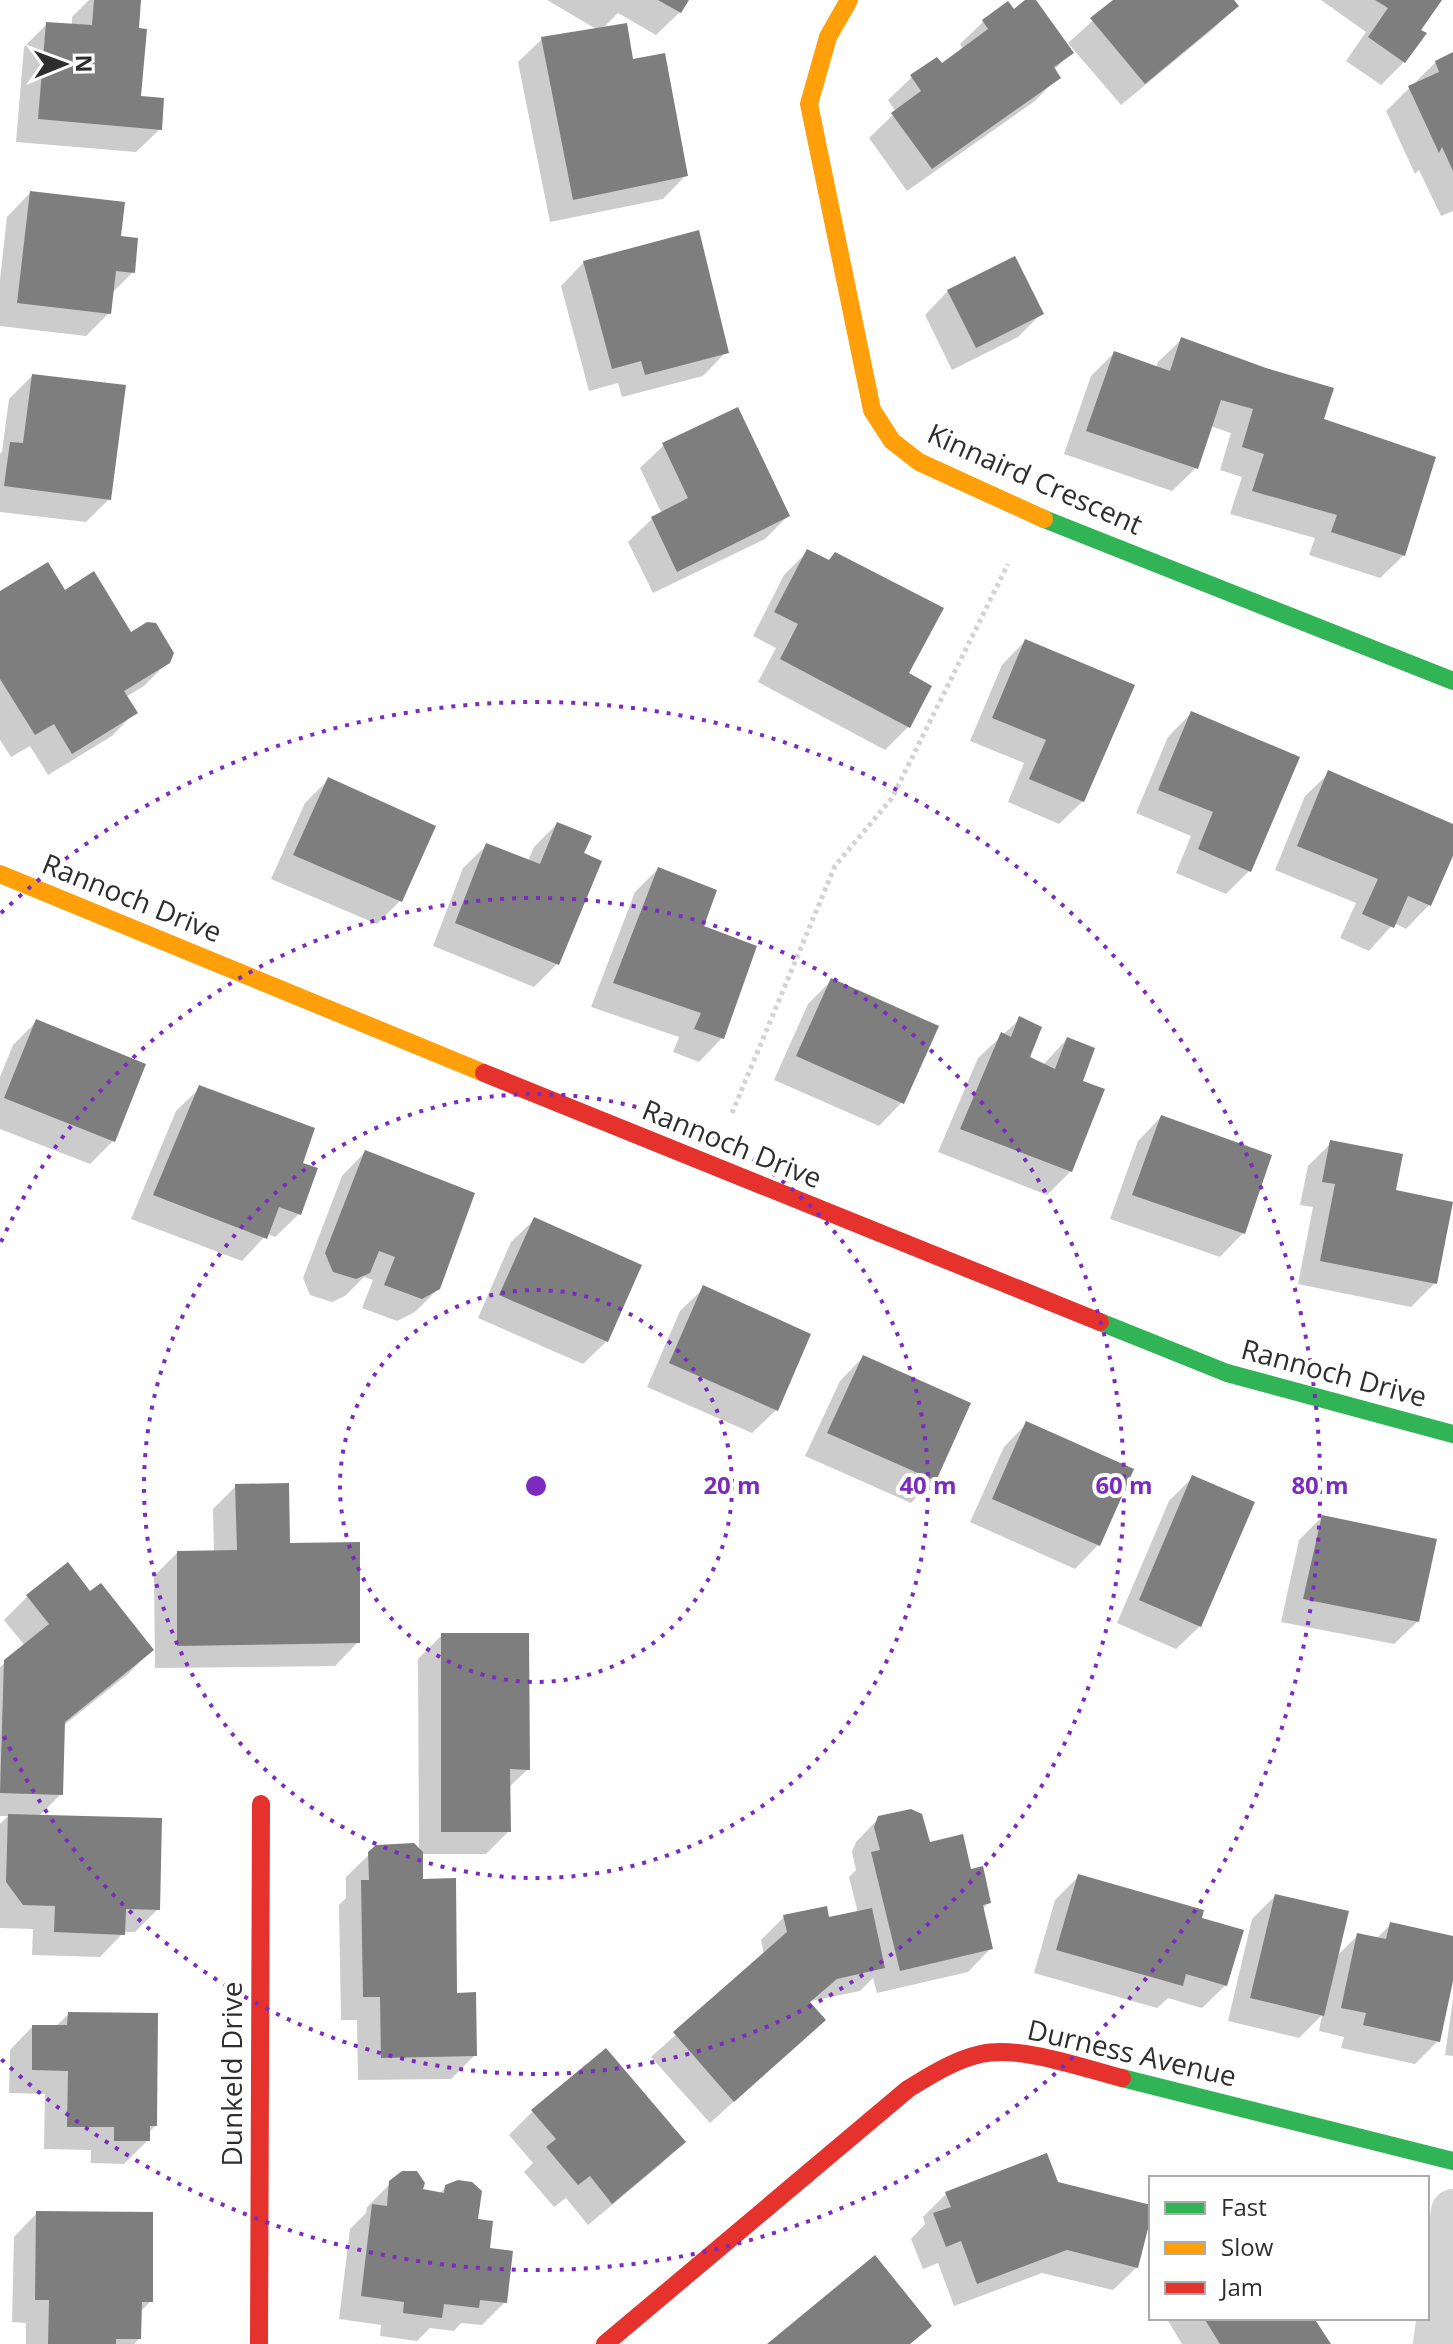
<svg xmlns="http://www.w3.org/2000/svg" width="1453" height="2344" viewBox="0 0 1453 2344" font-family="'Open Sans',sans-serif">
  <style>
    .shadow { fill: #0003 }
    .building { fill: #7e7e7e }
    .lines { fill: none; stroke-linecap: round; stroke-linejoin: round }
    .path { stroke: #d3d3d3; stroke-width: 5; stroke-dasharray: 4 4; stroke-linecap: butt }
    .street { stroke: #d3d3d3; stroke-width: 44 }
    .fast { stroke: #30b455; stroke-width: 18 }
    .slow { stroke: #ff9f0a; stroke-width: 18 }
    .jam { stroke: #e5322d; stroke-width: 18 }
    .ring { fill: none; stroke: #7b2cbf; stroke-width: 4; stroke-dasharray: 4 8 }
    .labels { text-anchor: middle; stroke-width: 8; stroke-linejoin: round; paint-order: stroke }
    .street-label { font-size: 28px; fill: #2e2e2e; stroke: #fff }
    .centre { fill: #7b2cbf; stroke: #fff; stroke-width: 4 }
    .ring-label { font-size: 24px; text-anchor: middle; font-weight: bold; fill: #7b2cbf; stroke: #fff; stroke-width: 8; stroke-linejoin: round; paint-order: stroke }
  </style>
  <rect width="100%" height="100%" fill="#fff"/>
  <g class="shadow">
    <path d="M89,0h50l-2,30 2,68 21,31 -24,23 -120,-10 8,-95 23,-23 25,2v-9z"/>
    <path d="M547,0h139l-6,12 -24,23 -38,-22 -16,16 29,32 55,114 -23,24 -113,23 -32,-160 24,-23 56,-9z"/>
    <path d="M1029,0h4l38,53 -17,17 4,7 -23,24 -128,90 -38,-53 27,-26 -8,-12 24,-23 29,-12 22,-16 -3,-5 24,-23 29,-9z"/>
    <path d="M1116,0h115l5,6 -23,23 -92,76 -53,-62z"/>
    <path d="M1321,0h118l-21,30 -14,32 -23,23 -35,-24 20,-29z"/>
    <path d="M1453,55v156l-12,5 -22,-46 -4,4 -29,-63 50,-49z"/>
    <path d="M30,193l89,45 14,34 -21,21 -3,20 -23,23 -86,-10v-46l7,-63z"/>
    <path d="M584,262l142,90 -23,24 -81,21 -4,-14 -29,8 -28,-105z"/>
    <path d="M948,291l94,22 -24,24 -66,33 -27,-55z"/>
    <path d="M1182,339l222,216 -24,23 -71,-23 6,-17 -85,-24 12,-37 -22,-7 11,-37 -21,-7 -14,42 -24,23 -108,-37 27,-78 23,-23 42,15 2,-6z"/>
    <path d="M32,376l77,123 -23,23 -86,-10v-58l2,-2 7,-53z"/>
    <path d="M664,445l124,71 -23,23 -112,54 -25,-51 24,-23 10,-5 -22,-46z"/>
    <path d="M808,551l98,123 2,53 -23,23 -127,-68 18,-34 -23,-12 31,-61z"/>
    <path d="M64,592l104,70 -24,24 -18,11 9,15 -23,24 -64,39 -18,-29 -19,11 -11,-17v-146z"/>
    <path d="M1025,641l58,160 -24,23 -51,-22 16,-39 -54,-22 32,-76z"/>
    <path d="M1191,713l59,157 -24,24 -50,-21 15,-37 -55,-23 32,-76z"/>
    <path d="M1329,773l124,53v25l-24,54 -23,24 -12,-6 -25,28 -29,-13 16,-35 -81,-33 30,-74z"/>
    <path d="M328,780l72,121 -23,23 -106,-45 34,-76z"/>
    <path d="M557,824v140l-23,23 -101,-41 30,-78 24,-23 41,16 6,-14z"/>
    <path d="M658,869l43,59 21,110 -23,24 -26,-10 6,-15 -88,-30 44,-115z"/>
    <path d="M832,980l70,122 -23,24 -105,-46 34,-76z"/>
    <path d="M1020,1019l7,39 16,7 24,-26 13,43 -9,89 -24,24 -109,-43 40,-94z"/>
    <path d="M37,1021l76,120 -23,23 -90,-35v-52l13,-32z"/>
    <path d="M200,1088l100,76 -1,50 -24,23 -8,-3 -25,27 -111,-42 45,-108z"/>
    <path d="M1161,1117l108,39 -26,77 -23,24 -110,-38 28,-78z"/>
    <path d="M1331,1143l62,49 42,91 -24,24 -113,-23 15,-77 -13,-2 8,-39z"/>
    <path d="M365,1152l74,136 -24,24 -18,9 -35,-13 11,-28 -9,-3 -19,19 -13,6 -22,-7 -7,-17 39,-102z"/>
    <path d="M535,1219l72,122 -24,23 -105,-46 33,-76z"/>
    <path d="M704,1288l72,122 -24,23 -105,-46 33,-76z"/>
    <path d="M863,1357l71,122 -23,24 -106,-47 35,-75z"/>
    <path d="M1027,1423l105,47 -34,75 -23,24 -105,-47 34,-75z"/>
    <path d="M1193,1477l7,149 -24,23 -59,-26 52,-122z"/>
    <path d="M236,1486l52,59 70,97 -23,24 -180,2 -1,-92 23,-23 37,-1 -1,-43z"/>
    <path d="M1322,1517l96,104 -24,23 -113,-22 18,-82z"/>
    <path d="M67,1565l23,29 62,56 -24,24 -65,52 -2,68 -22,22 119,93 -23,23h-11l-24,25 -68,-2 1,-26 -33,-1v-104l8,-8h-8v-149l25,-21 -21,-26 23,-23z"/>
    <path d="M442,1635l86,134 -20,19 1,43 -23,23h-65v27l54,174 -24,24 -93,1 -1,-60h-16l-2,-115 7,-7v-21l31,-30 42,3 -1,-191z"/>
    <path d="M879,1818l50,27 41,27 19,30 -7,8 9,38 -23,24 -91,21 -4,-15 -13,13 -49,10 -2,3 15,16 -114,103 -59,-66 113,-102 -3,-15 23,-23 43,3 31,-7 -9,-36 7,-7 -4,-18 4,-10z"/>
    <path d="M1079,1876l121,44 26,65 -24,23 -34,-10 -11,10 -123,-35 21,-73z"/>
    <path d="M1275,1896l61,61 22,-22 18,4 14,-14 63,13v33l-15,70 -23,23 -74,-16 3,-11 -25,-6 3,-16 -23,23 -71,-17 24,-102z"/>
    <path d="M1453,1999v57l-8,-1z"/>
    <path d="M69,2014l86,112 -7,7v7l-24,24 -33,-1v-13l-47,-1 1,-55 -36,-1 1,-43 23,-24h23z"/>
    <path d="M532,2112l151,30 -23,23 -72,60 -22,-27 -12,9 -30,-35 9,-9 -24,-28z"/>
    <path d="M391,2183l48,11 7,-7 30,34 29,81 -23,23 -21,-2 -7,8 -24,-3 -13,13 -37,-5 1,-11 -42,-6 11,-90 16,-16 1,-6z"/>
    <path d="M1057,2184l94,23 -14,60 -24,23 -71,-17 -88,33 -16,-43 -15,6 -12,-30 14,-15 -2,-7 23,-23z"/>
    <path d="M37,2213l114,88 -11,11 -1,27 -5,5h-108v-21l-14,-1 2,-85z"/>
    <path d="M1172,2318h140l16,26h-146l-14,-23z"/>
  </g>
  <g class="building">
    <path d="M94,0h47l-2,28 8,1 -6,67 23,2 -2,32 -124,-11 8,-97 46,3z"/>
    <path d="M658,0h31l-8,13z"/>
    <path d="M1025,0h11l38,53 -20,14 7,11 -129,91 -41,-56 30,-22 -11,-16 27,-18 5,6 46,-34 -6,-9 26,-19 6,8z"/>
    <path d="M1113,0h121l5,6 -94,78 -55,-66z"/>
    <path d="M1375,0h67l-21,30 6,3 -22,30 -37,-26 20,-29z"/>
    <path d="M627,23l6,36 32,-6 23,123 -115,24 -32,-163z"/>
    <path d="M1453,52v119l-11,-24 -3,6 -31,-67 31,-14 -4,-11z"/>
    <path d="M30,191l95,11 -4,34 17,2 -3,35 -19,-2 -5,43 -94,-11z"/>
    <path d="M699,230l30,123 -84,22 -4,-14 -29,8 -29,-108z"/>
    <path d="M1015,256l29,58 -68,34 -29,-58z"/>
    <path d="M1181,337l85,31 68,20 -10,31 112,38 -31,99 -74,-24 6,-17 -85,-24 12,-37 -22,-7 11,-38 -32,-9 -23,69 -112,-38 28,-80 56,20z"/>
    <path d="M32,374l94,11 -15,115 -107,-14 6,-44 13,1z"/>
    <path d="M738,407l52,109 -113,56 -26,-55 37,-19 -26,-55z"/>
    <path d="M807,549l22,11 6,-8 109,56 -35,65 23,13 -22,42 -130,-69 18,-35 -24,-12z"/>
    <path d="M48,562l17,28 29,-19 37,61 16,-10 9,1 18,30 -4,10 -46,28 14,22 -66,41 -18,-30 -19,11 -35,-56v-88z"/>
    <path d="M1025,639l110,46 -51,117 -55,-23 17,-39 -54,-22z"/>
    <path d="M1191,711l109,46 -49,115 -53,-23 15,-37 -55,-22z"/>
    <path d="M1328,770l125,54v32l-22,50 -23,-10 -14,32 -32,-14 16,-35 -81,-33z"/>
    <path d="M328,777l108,49 -34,76 -109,-47z"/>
    <path d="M557,822l35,14 -8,17 18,8 -43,104 -104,-42 31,-80 54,21z"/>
    <path d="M658,867l59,23 -13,36 53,20 -33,93 -30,-10 7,-16 -88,-30z"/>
    <path d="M831,978l108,48 -35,78 -108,-48z"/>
    <path d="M1019,1016l23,11 -12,30 25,12 12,-32 28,11 -12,33 22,8 -33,83 -112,-43 41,-97 10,5z"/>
    <path d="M36,1019l110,45 -31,78 -111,-44z"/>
    <path d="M199,1085l116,43 -12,35 15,5 -17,47 -22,-8 -12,32 -114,-44z"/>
    <path d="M1161,1115l111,40 -27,79 -113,-39z"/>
    <path d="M1330,1140l73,14 -7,36 57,12 -16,82 -117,-23 15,-77 -13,-2z"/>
    <path d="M365,1150l110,43 -35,96 -18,10 -38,-14 11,-28 -16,-6 -9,22 -14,6 -23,-7 -8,-19z"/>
    <path d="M534,1217l108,48 -34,77 -109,-47z"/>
    <path d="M703,1285l108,49 -33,77 -109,-48z"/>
    <path d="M863,1355l108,48 -35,78 -109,-48z"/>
    <path d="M1026,1421l108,48 -34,77 -108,-47z"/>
    <path d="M1192,1475l63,27 -54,125 -62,-27z"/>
    <path d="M289,1483l1,60 70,-1v101l-183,3v-95l60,-1 -2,-66z"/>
    <path d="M1322,1515l115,24 -18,83 -116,-23z"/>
    <path d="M68,1562l22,29 11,-8 53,67 -89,72 -2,73 -63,-2 4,-133 45,-36 -23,-29z"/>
    <path d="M441,1633h88l1,137 -20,-1 1,63h-70z"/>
    <path d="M911,1809l11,5 8,28 33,-8 8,35 12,-3 8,37 -8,2 10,44 -93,22 -29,-119 9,-2 -6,-23 4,-11z"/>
    <path d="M8,1814l154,4 -2,92 -34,-1 -1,26 -71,-3 1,-26 -32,-1 -17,-23z"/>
    <path d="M414,1843l9,9v27l33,-1 1,115 19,-1 1,64 -96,2 -1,-61h-17l-2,-117h8l-1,-28 8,-7z"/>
    <path d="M1078,1874l126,36 -2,8 42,12 -17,56 -41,-12 -3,12 -127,-36z"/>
    <path d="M1275,1894l74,17 -25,105 -74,-18z"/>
    <path d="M827,1906l2,11 43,-9 13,60 -48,11 -27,23 16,18 -92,82 -61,-70 114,-100 -4,-17z"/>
    <path d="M1390,1922l63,14v45l-13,61 -77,-17 3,-12 -25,-5 16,-75 29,6z"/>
    <path d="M68,2012l90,1 -1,113h-7v15h-36v-14h-47l1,-56 -36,-1v-45h35z"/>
    <path d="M606,2048l80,94 -74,62 -22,-28 -12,9 -32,-38 10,-8 -25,-29z"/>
    <path d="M1047,2153l11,29 93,23v12l-13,51 -71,-18 -90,34 -16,-43 -15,6 -13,-34 18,-6 -6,-15z"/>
    <path d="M402,2171h15l8,12 -2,6 21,4 1,-8 13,-5 14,2 10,9 -4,28 15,2 -3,27 23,3 -6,52 -27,-3 -1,8 -35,-4 -2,14 -39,-5 1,-11 -43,-6 11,-92 15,2 2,-25z"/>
    <path d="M36,2211l117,1v90h-11l-1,37h-25v5h-68l1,-44h-14z"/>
    <path d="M875,2255l57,71 -22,18h-143z"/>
    <path d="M1204,2318h110l17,26h-111z"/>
  </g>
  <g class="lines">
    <path class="path" d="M732,1113l103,-247 57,-68 116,-234"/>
    <path class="street" d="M1435,2344l18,-133"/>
    <g class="fast">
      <path d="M1044,519l409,162"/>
      <path d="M1100,1322l127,51 226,61"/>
      <path d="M1122,2078l331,83"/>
    </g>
    <g class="slow">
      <path d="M849,0l-21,37 -19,67 63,306 20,31 27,21 125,57"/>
      <path d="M0,874l484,199"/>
    </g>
    <g class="jam">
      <path d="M484,1073l616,249"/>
      <path d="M259,2344l2,-540"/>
      <path d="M605,2344l303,-255c23,-14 46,-29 73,-35 38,-9 102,14 141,24"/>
    </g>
  </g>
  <g class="ring">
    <circle cx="536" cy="1486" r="196"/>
    <circle cx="536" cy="1486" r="392"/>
    <path d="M1 1242A588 588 0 1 1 1 1730"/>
    <path d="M1 913A784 784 0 1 1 1 2059"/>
  </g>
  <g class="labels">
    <g class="street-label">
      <text transform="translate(1035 479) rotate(24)" y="10">Kinnaird Crescent</text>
      <text transform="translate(132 898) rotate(22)" y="10">Rannoch Drive</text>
      <text transform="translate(732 1144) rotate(22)" y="10">Rannoch Drive</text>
      <text transform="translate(1334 1373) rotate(15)" y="10">Rannoch Drive</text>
      <text transform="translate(1132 2053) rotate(13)" y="10">Durness Avenue</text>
      <text transform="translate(232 2074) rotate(-90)" y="10">Dunkeld Drive</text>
    </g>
  </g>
  <circle cx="536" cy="1486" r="12" class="centre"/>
  <g class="ring-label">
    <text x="732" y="1494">20 m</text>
    <text x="928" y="1494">40 m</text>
    <text x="1124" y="1494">60 m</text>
    <text x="1320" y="1494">80 m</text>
  </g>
  <rect x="1149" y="2176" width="280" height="144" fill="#ffffff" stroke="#ababab" stroke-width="2"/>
  <rect x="1165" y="2202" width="40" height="12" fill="#30b455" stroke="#ababab" stroke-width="2"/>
  <text x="1221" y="2216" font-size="24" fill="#2e2e2e">Fast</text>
  <rect x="1165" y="2242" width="40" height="12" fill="#ff9f0a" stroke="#ababab" stroke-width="2"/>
  <text x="1221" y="2256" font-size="24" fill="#2e2e2e">Slow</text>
  <rect x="1165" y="2282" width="40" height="12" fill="#e5322d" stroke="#ababab" stroke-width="2"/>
  <text x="1221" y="2296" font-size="24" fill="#2e2e2e">Jam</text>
  <g transform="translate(64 64) rotate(89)" stroke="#ffffff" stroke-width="6" paint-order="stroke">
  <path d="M0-6L14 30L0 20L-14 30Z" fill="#2e2e2e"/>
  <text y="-12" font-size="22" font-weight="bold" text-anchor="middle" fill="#2e2e2e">N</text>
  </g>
</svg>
